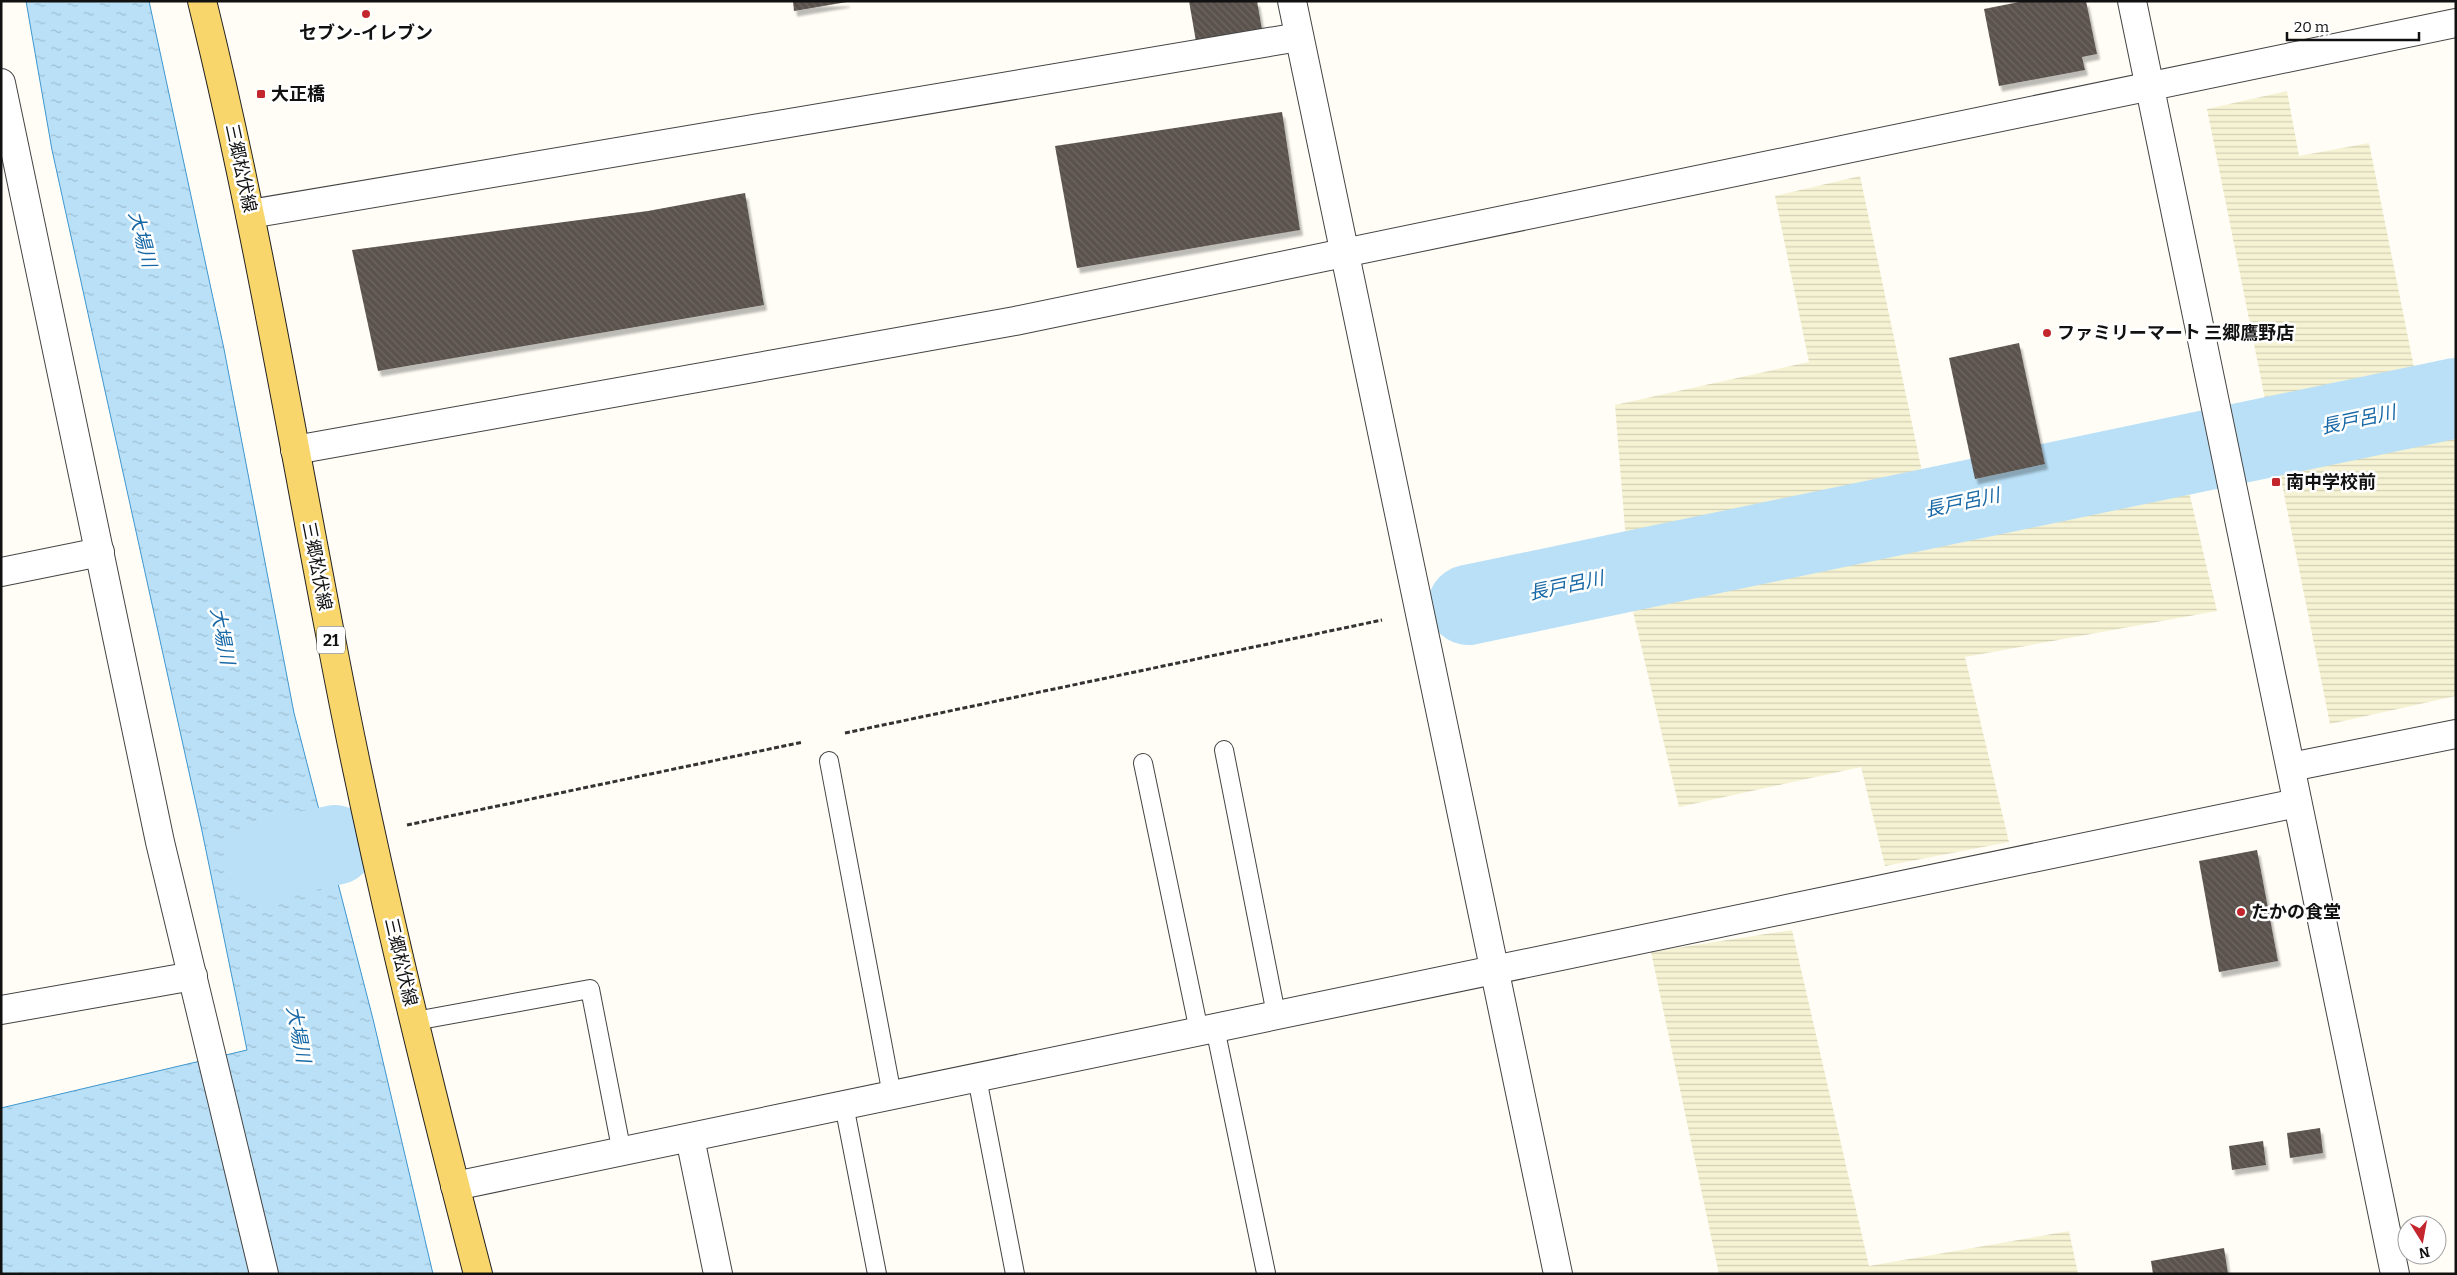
<svg xmlns="http://www.w3.org/2000/svg" width="2457" height="1275" viewBox="0 0 2457 1275" font-family="Bitter,'Noto Sans JP',serif">
  <style>
    .farmland { fill: url(#farmland-rules) }
    .water { fill: url(#water-ripples); stroke: #3f96cf }
    .lines { fill: none; stroke-linecap: round; stroke-linejoin: round }
    .river { stroke: #b9e0f7; stroke-width: 80 }
    .building { fill: url(#building-back-hatch); filter: url(#shadow) }
    .service-casing { stroke: #444; stroke-width: 20 }
    .minor-casing { stroke: #444; stroke-width: 30 }
    .tertiary-casing { stroke: #444; stroke-width: 30 }
    .primary-casing { stroke: #222; stroke-width: 30 }
    .path { stroke: #333; stroke-width: 3; stroke-dasharray: 5 2.5; stroke-linecap: butt }
    .service { stroke: #fff; stroke-width: 18 }
    .minor { stroke: #fff; stroke-width: 28 }
    .tertiary { stroke: #fff; stroke-width: 28 }
    .primary { stroke: #f9d66b; stroke-width: 28 }
    .poi-dot { fill: #c4262e; stroke: #fff; stroke-width: 2 }
    .labels { text-anchor: middle; stroke-width: 5; stroke-linejoin: round; paint-order: stroke }
    .shield { fill: #fff; stroke: #585858; stroke-width: 1 }
    .shield-label { font-size: 16px; font-weight: bold; fill: #111 }
    .poi-label { font-size: 18px; font-weight: bold; fill: #111; stroke: #fff; text-anchor: start }
    .street-label { font-size: 18px; fill: #111; stroke: #fff }
    .water-label { font-size: 19px; font-style: italic; fill: #1768a6; stroke: #fff }
  </style>
  <defs>
    <pattern id="farmland-rules" width="6" height="5" patternUnits="userSpaceOnUse" patternTransform="scale(1.25)"><rect width="6" height="5" fill="#f6f3d4"/><path d="M0 2.5h6" fill="none" stroke="#d2cfb5"/></pattern>
    <pattern id="water-ripples" width="26" height="14" patternUnits="userSpaceOnUse" patternTransform="scale(1.25)"><rect width="26" height="14" fill="#b9e0f7"/><path d="M2 4q2-2 4 0t4 0M15 11q2-2 4 0t4 0" fill="none" stroke="#9ebfd3"/></pattern>
    <pattern id="building-back-hatch" width="6" height="6" patternUnits="userSpaceOnUse" patternTransform="scale(1.25)"><rect width="6" height="6" fill="#5a524d"/><path d="M-1 5l2 2M0 0l6 6M5-1l2 2" fill="none" stroke="#6d6662"/></pattern>
    <filter id="shadow"><feDropShadow dx="3" dy="5.5" stdDeviation="1" flood-color="#0004"/></filter>
  </defs>
  <rect width="100%" height="100%" fill="#fffdf5"/>
  <g class="farmland">
    <path d="M2287,91l12,65 70,-13 58,289 27,-3 2,6v261l-126,28 -123,-615z"/>
    <path d="M1860,176l72,343 254,-40 31,132 -252,46 44,185 -124,24 -24,-99 -182,40 -48,-204 -16,-198 194,-43 -34,-166z"/>
    <path d="M1792,930l77,336 200,-35 9,43h-359l-68,-322z"/>
  </g>
  <path class="water" d="M26,1h123l75,348 70,364 79,306 60,255h-432v-166l246,-58 -45,-219 -150,-681z"/>
  <g class="lines">
    <g class="river">
      <path d="M1468,605l988,-207"/>
      <path d="M265,860l70,-15"/>
    </g>
  </g>
  <g class="building">
    <path d="M793,1h54v1l-53,9z"/>
    <path d="M1189,1h68l7,40 -66,12z"/>
    <path d="M2024,1h62l11,53 -15,3 3,13 -86,16 -15,-77z"/>
    <path d="M1282,112l18,118 -223,38 -22,-122z"/>
    <path d="M745,193l19,112 -386,66 -26,-121 296,-39z"/>
    <path d="M2019,343l26,121 -70,15 -26,-121z"/>
    <path d="M2257,850l21,111 -59,11 -20,-111z"/>
    <path d="M2320,1128l3,25 -33,5 -3,-25z"/>
    <path d="M2263,1141l3,24 -34,5 -3,-24z"/>
    <path d="M2224,1248l4,26h-75l-2,-13z"/>
  </g>
  <g class="lines">
    <g class="service-casing">
      <g id="service">
        <path d="M1224,750l52,264"/>
        <path d="M829,761l63,334"/>
        <path d="M1143,763l56,268"/>
        <path d="M415,1021l175,-32 32,164"/>
        <path d="M1215,1028l51,245"/>
        <path d="M977,1078l38,196"/>
        <path d="M844,1105l33,169"/>
      </g>
    </g>
    <g class="minor-casing">
      <g id="minor">
        <path d="M1292,1l266,1273"/>
        <path d="M1,83l159,759 104,432"/>
        <path d="M250,214l1049,-177"/>
        <path d="M1,572l99,-20"/>
        <path d="M2291,767l165,-33"/>
        <path d="M1,1010l192,-34"/>
        <path d="M690,1138l28,136"/>
        <path d="M455,1186l1842,-383"/>
      </g>
    </g>
    <g class="tertiary-casing">
      <g id="tertiary">
        <path d="M2132,1l263,1273"/>
        <path d="M295,450l720,-129 1441,-298"/>
      </g>
    </g>
    <g class="primary-casing">
      <path id="primary" d="M202,1c53,214 89,432 131,648 40,210 91,418 145,625"/>
    </g>
    <g class="path">
      <path d="M845,733l537,-113"/>
      <path d="M407,825l396,-83"/>
    </g>
    <use href="#service" class="service"/>
    <use href="#minor" class="minor"/>
    <use href="#tertiary" class="tertiary"/>
    <use href="#primary" class="primary"/>
  </g>
  <g class="poi-dot">
    <circle cx="366" cy="14" r="5"/>
    <rect x="256" y="89" width="10" height="10" rx="2.5"/>
    <circle cx="2047" cy="333" r="5"/>
    <rect x="2271" y="477" width="10" height="10" rx="2.5"/>
    <circle cx="2241" cy="912" r="5"/>
  </g>
  <g class="labels">
    <rect class="shield" x="317" y="626.5" width="28" height="27" rx="4"/>
    <g class="shield-label">
      <text x="331" y="646">21</text>
    </g>
    <g class="poi-label">
      <text x="366" y="39" text-anchor="middle">セブン-イレブン</text>
      <text x="271" y="100">大正橋</text>
      <text x="2057" y="339">ファミリーマート 三郷鷹野店</text>
      <text x="2286" y="488">南中学校前</text>
      <text x="2251" y="918">たかの食堂</text>
    </g>
    <g class="street-label">
      <text transform="translate(241 168) rotate(78)" y="6">三郷松伏線</text>
      <text transform="translate(317 566) rotate(79)" y="6">三郷松伏線</text>
      <text transform="translate(401 962) rotate(77)" y="6">三郷松伏線</text>
    </g>
    <g class="water-label">
      <text transform="translate(143 239) rotate(75)" y="7">大場川</text>
      <text transform="translate(2358 419) rotate(-12)" y="7">長戸呂川</text>
      <text transform="translate(1962 502) rotate(-12)" y="7">長戸呂川</text>
      <text transform="translate(1566 585) rotate(-12)" y="7">長戸呂川</text>
      <text transform="translate(223 636) rotate(79)" y="7">大場川</text>
      <text transform="translate(299 1034) rotate(79)" y="7">大場川</text>
    </g>
  </g>
  <rect width="2457" height="1275" fill="none" stroke="#111111" stroke-width="5"/>
  <g transform="translate(2422 1240) rotate(169)"><circle r="24" fill="#ffffff" stroke="#a0a0a0"/>
  <path d="M0-4L9 19L0 12L-9 19Z" fill="#c4262e"/>
  <text y="-8" font-size="14" font-weight="bold" text-anchor="middle" fill="#111111">N</text>
  </g>
  <path d="M2287 32v8h132v-8" fill="none" stroke="#111111" stroke-width="2.5"/>
  <text x="2294" y="32" font-size="15" fill="#111111" stroke="#ffffff" stroke-width="4" paint-order="stroke">20 m</text>
</svg>
